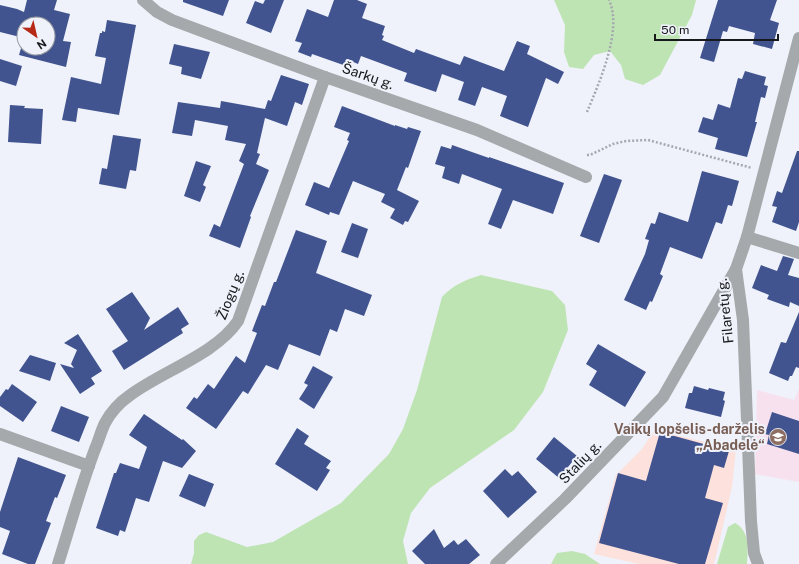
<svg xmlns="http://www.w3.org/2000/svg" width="799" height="564" viewBox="0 0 799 564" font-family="'Public Sans',sans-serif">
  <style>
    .industrial { fill: #fce1dc }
    .education { fill: #f7e1ee }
    .green { fill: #bfe4b4 }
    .building { fill: #41548f; fill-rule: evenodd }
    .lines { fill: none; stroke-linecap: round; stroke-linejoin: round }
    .path { stroke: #a5a8ae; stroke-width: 2.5; stroke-dasharray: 2 2; stroke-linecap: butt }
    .minor { stroke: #a6a9ab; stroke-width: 12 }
    .labels { text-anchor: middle; stroke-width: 4; stroke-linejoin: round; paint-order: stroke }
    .street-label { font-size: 14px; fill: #18191c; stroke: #eff2fa }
    .education-label { font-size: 14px; font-weight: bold; fill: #785e54; stroke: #eff2fa; text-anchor: end }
  </style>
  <rect width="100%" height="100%" fill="#eff2fa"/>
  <path class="industrial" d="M654,430l82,19 -4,38 -18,77h-75l-45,-10 22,-79 26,-26z"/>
  <path class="education" d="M799,389v93l-44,-8 2,-84 37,10z"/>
  <g class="green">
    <path d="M554,0h142l-4,15 -32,60 -17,10 -18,-6 -4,-14 -11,-14 -16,4 -11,14 -14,-2 -5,-15 1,-27z"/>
    <path d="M481,275l71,16 13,14 3,25 -25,62 -29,38 -84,58 -19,25 -8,28 5,23h-217l3,-11v-12l5,-6 7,-3 41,15 26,-5 68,-39 48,-49 14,-25 14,-39 25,-93c11,-12 23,-17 39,-22z"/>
    <path d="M735,523c15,8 13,26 12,41h-30l11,-37z"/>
    <path d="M572,551l13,3 15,10h-49l6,-11z"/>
  </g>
  <g class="building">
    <path d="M27,0h30l-3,10 16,4 -7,27 8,1 -5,25 -47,-12 5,-17 -24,-6v-27l17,4 7,3zM24,24h24v24h-24z"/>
    <path d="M183,0h46l-6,16 -40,-14z"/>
    <path d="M265,0h19l-13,33 -25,-10 9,-22 8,3z"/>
    <path d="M334,0h23l10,4 -5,14 23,8 -3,9 2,1 -2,4 32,13 2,-4 44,16 4,-9 40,15 13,-30 13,5 -3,8 37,18 -6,12 -12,-6 -18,49 -28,-11 7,-20 -25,-9 -7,19 -17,-6 6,-18 -22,-8 -6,18 -32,-11 3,-8 -46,-17 -3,8 -7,-3 -2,6 -37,-13 -1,3 -13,-5 4,-9 -7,-2 12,-32 21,8z"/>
    <path d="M718,0h59l-7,20 9,3 -7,26 -19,-5 2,-11 -26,-7 -2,6 -4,-1 -9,31 -14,-4z"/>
    <path d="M107,20l29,5 -17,90 -41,-7 -2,14 -14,-2 9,-43 30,7 5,-26 -11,-2 5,-23h2v-2l3,1z"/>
    <path d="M174,44l36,8 -9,27 -20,-5 1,-7 -13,-3z"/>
    <path d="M0,59l22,7 -6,20 -16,-5z"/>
    <path d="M745,71l21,6 -2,8 4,1 -3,12 -4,-1 -6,25h2l-10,35 -32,-8 3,-11 -20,-6 5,-15 10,3 5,-16 12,4 8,-30 4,1z"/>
    <path d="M281,75l28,9 -7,21 -7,-3 -8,24 -22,-8 -8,35 3,1 -4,10 13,6 -19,46 1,1 -11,31 -31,-12 5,-12 6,3 24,-63 -5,-3 7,-17 -21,-4 3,-14 -33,-6 -3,16 -20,-3 6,-31 42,6 1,-7 44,8 3,-9 3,1z"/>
    <path d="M10,105l15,1 -1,2 19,1 -2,35 -33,-2z"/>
    <path d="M342,106l53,20v-1l12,4 1,-2 13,4 -13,37 -2,-1 -9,23 22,11 -11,21 -3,-1 -2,4 -13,-7 5,-9 -14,-7 4,-8 -32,-13 -14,34 -9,-3 -1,3 -24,-10 9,-23 15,6 20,-47 -2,-1 3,-7 -16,-6z"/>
    <path d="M113,135l28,4 -5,32 -6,-1 -4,19 -27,-5 3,-16 5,1z"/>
    <path d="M452,145l37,13v-1l75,26 -11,31 -40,-14 -12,29 -13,-5 14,-35 -40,-15 -3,10 -17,-6 3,-11 -10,-3 6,-18 10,3z"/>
    <path d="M797,151h2v71l-3,9 -24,-9 5,-15 -5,-1 5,-15 5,2z"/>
    <path d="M196,161l15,5 -8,19 3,2 -6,15 -16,-6z"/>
    <path d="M702,171l37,10 -7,25 -4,-1 -6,19 -6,-2 -14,37 -32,-12 -10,27 3,2 -11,26 -2,-1 -4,9 -22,-10 21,-46 4,-14 -4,-1 6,-16 4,1 4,-12 29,10z"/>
    <path d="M604,174l18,6 -23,63 -19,-7z"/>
    <path d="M352,223l16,6 -10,29 -17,-6z"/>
    <path d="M296,230l31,11 -11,32 56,22 -8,21 -19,-7 -8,23 -7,-3 -10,27 -31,-12 -11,26 -12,-5 -18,29 -5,-3 -27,38 -30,-21 8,-11 3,2 11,-15 6,5 22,-33 9,7 12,-30 -5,-2 10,-26 3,1 9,-24h2z"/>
    <path d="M783,256l11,3 -6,16 11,3v28l-9,-4 -1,5 -22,-8 2,-4 -17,-7 9,-23 16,6z"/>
    <path d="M132,292l18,26 -6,12 34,-23 11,17 -8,5 2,4 -59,37 -12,-19 16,-10 -22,-32z"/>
    <path d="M799,312v56l-3,-1 -4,9h-2l-2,5 -19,-8 12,-31 5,1z"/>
    <path d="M78,334l24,37 -11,7 4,6 -15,10 -20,-30 14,4 -3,-4 6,-14 -13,-7z"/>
    <path d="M598,344l48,28 -21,35 -36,-22 8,-14 -11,-7z"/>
    <path d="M30,355l26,8 -6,18 -31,-10z"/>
    <path d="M313,366l20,11 -19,32 -15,-10 9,-14 -4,-2z"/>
    <path d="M12,384l25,18 -14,20 -23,-16v-9l6,-8 2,1z"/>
    <path d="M694,386l14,4 1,-2 16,4 -2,8 2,1 -4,16 -36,-9 4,-15h3z"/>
    <path d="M61,406l28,11 -10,25 -28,-11z"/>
    <path d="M772,412l27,9v33l-32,-10 2,-9 -4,-1z"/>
    <path d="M144,414l38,26 1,-1 13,12 -14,17 -19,-7 -14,41 -13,-4 -11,34 -5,-2 -2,6 -22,-8 18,-55h2l4,-10 19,6 8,-22 -18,-12z"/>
    <path d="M297,428l12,8 -5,8 27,17 -5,7 4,2 -13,21 -42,-27z"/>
    <path d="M660,432l69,19 -5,17 -10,-3 -9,33 18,5 -18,61h-26l-80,-21 19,-70 28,8z"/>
    <path d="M554,437l23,19 -18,22 -23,-19z"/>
    <path d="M18,457l48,18 -9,23 -2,-1 -9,24 5,2 -16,41h-7l-26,-10 8,-23 -10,-4v-15z"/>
    <path d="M505,469l7,7 6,-5 19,21 -29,26 -25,-27z"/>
    <path d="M189,474l25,10 -9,23 -26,-11z"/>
    <path d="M434,529l10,19 10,-8 4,5 8,-6 14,16 -11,9h-44l-13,-13z"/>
  </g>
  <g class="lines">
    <g class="path">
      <path d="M587,112c12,-29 36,-82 22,-112"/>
      <path d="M587,155h3l23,-11 13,-3 22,-1 104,28"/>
    </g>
    <g class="minor">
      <path d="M143,0l14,12 15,8 153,57 152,53 109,47"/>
      <path d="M747,237l52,16"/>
      <path d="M0,434l89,32"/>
      <path d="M58,564c12,-38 23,-78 37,-115 4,-9 6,-18 10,-26 5,-10 15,-21 24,-27 33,-25 86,-41 109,-75l87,-244"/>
      <path d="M496,564l69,-65 98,-102 73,-128"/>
      <path d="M758,564l-4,-11 -3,-32 -8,-201 -7,-51 11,-32 52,-199"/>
    </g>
  </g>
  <defs>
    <g id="school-disc" transform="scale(0.9)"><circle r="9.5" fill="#8d6e63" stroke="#eff2fa"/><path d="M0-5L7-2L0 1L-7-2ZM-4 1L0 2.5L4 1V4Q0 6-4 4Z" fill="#fff"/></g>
  </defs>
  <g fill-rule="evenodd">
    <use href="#school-disc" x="778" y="437"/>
  </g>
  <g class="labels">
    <g class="street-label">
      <text transform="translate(368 76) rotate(19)" y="5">Šarkų g.</text>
      <text transform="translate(230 295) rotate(-68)" y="5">Žiogų g.</text>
      <text transform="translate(725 311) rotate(-96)" y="5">Filaretų g.</text>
      <text transform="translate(580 462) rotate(-46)" y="5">Stalių g.</text>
    </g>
    <g class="education-label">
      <text x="765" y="434">Vaikų lopšelis-darželis<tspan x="765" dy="16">„Abadelė“</tspan></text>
    </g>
  </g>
  <g transform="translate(36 36) rotate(146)"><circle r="19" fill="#eff2fa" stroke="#999ba1"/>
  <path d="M0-3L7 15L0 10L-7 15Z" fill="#b62916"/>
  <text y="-6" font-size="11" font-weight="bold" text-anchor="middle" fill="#18191c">N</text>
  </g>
  <path d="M655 34v6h123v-6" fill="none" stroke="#18191c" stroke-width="2"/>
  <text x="661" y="34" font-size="12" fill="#18191c" stroke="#eff2fa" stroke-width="3" paint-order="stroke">50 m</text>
</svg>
